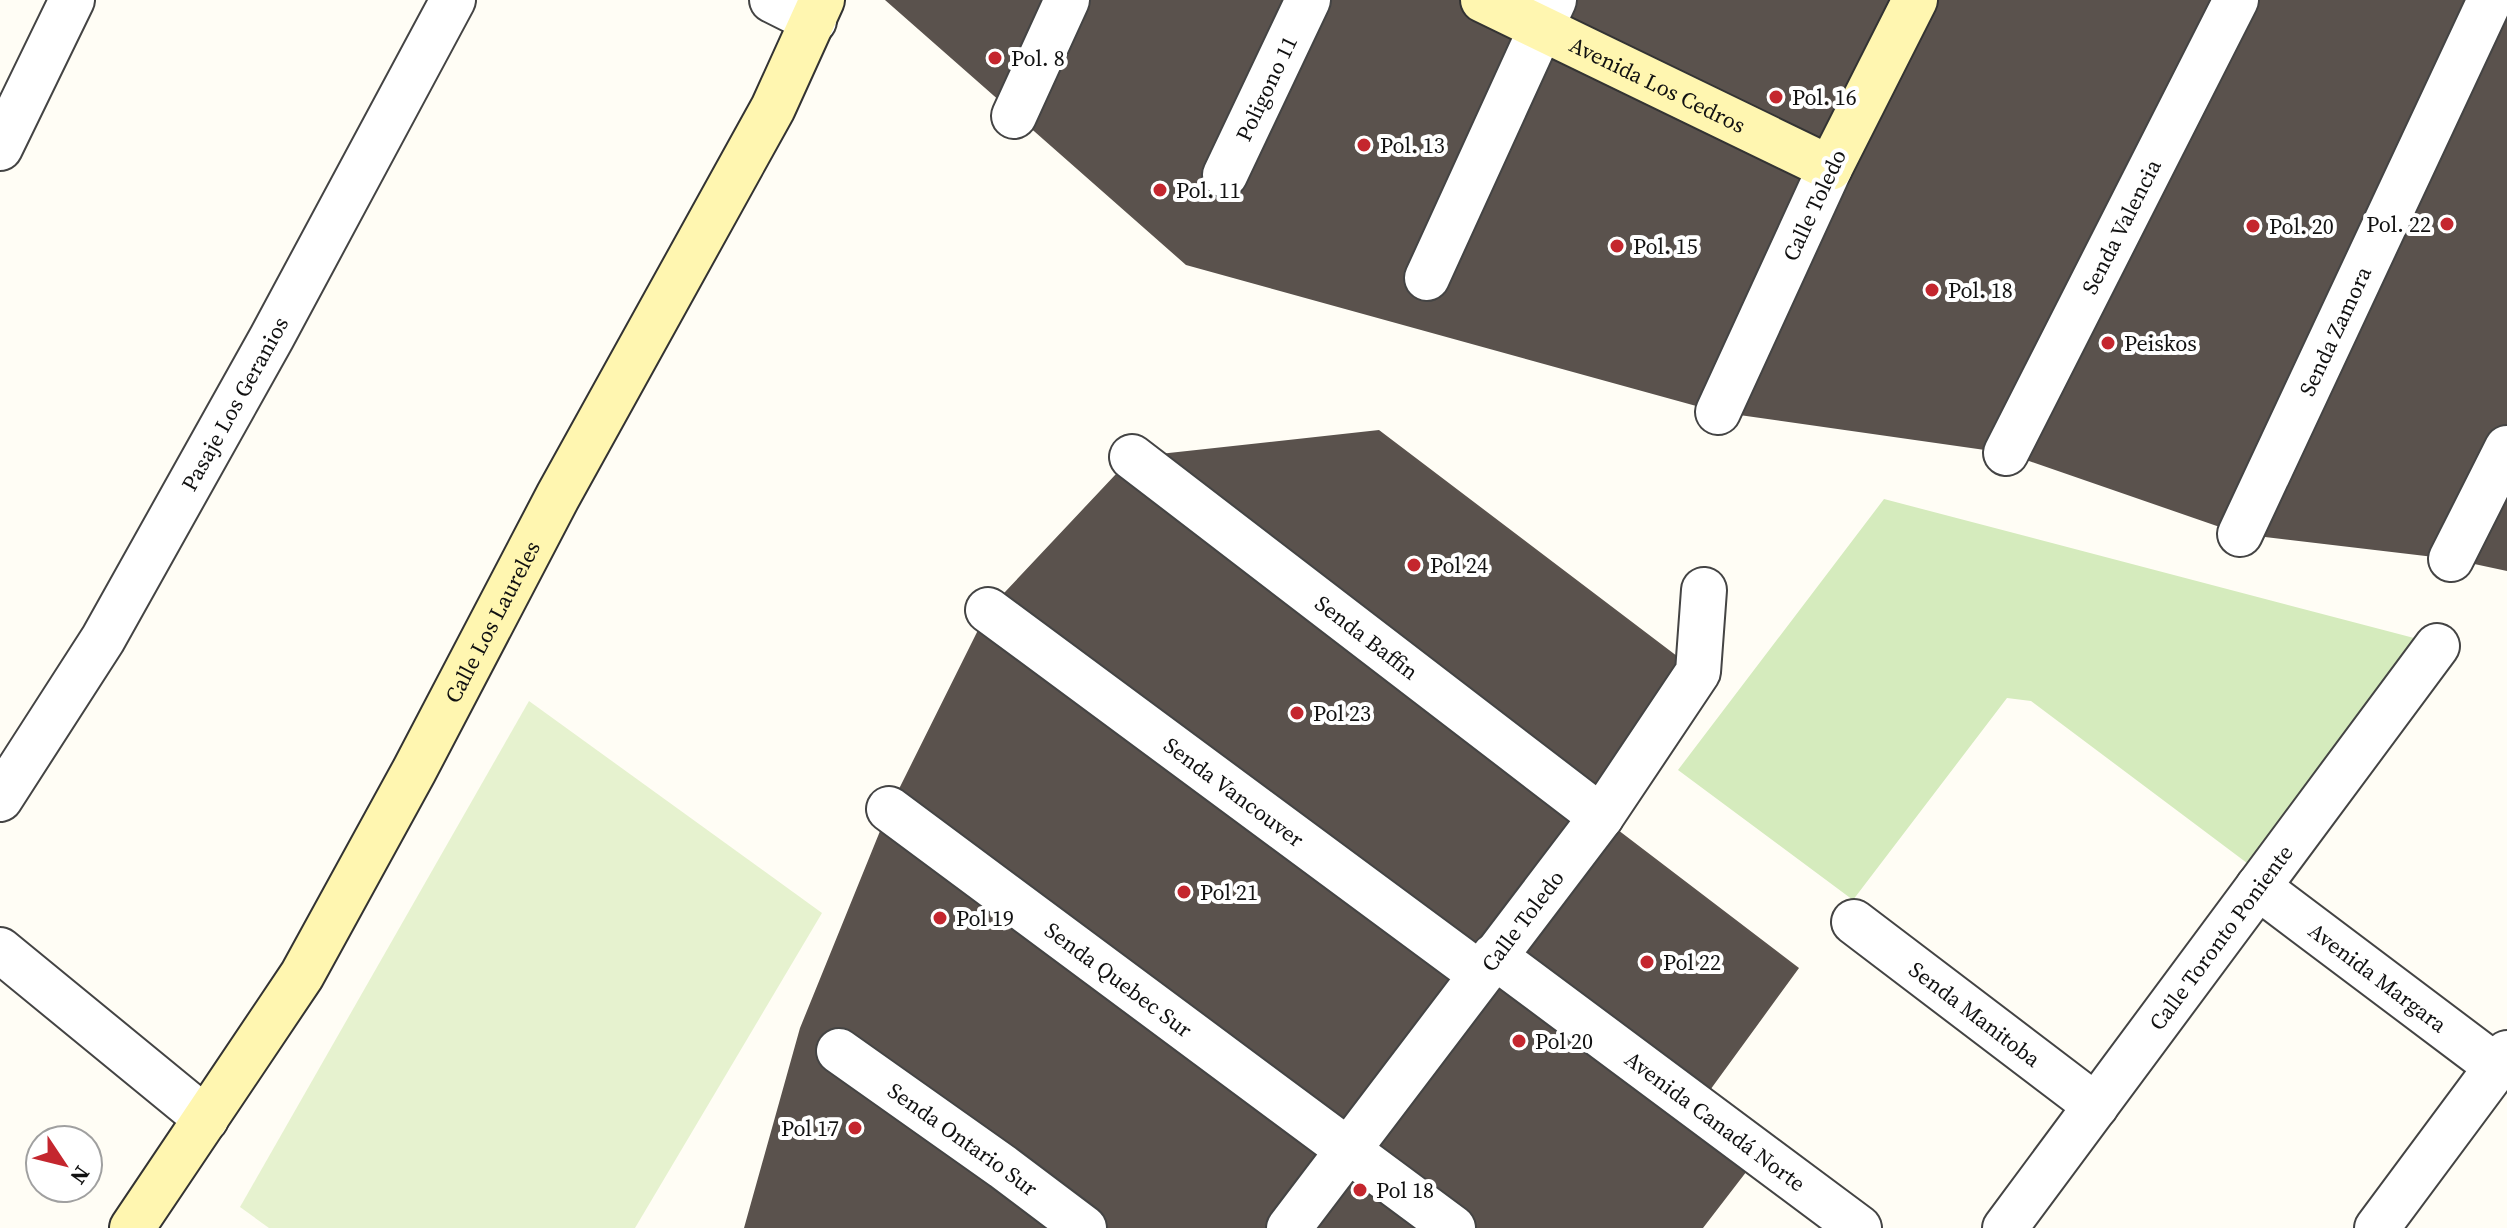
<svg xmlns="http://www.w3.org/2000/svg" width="2507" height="1228" viewBox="0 0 2507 1228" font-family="'Source Serif 4',serif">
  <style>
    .green { fill: #d5ebbd }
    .pitch { fill: #e6f2cf }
    .building { fill: #5a524d }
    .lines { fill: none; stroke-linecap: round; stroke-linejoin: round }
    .street-casing { stroke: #444; stroke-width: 48 }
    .secondary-casing { stroke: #333; stroke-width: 48 }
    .street { stroke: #fff; stroke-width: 44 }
    .secondary { stroke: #fff6b0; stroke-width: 44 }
    .poi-dot { fill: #c4262e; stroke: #fff; stroke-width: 3 }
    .labels { text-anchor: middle; stroke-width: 8; stroke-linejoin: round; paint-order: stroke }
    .poi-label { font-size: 22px; fill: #111; stroke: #fff; text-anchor: start }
    .street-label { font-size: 22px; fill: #111; stroke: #fff }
  </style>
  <rect width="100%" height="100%" fill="#fffdf5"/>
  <path class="green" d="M1884,499l530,139 -167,225 -216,-162 -24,-3 -154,202 -175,-130z"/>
  <path class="pitch" d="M529,701l293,212 -187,315h-366l-29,-21z"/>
  <g class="building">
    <path d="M885,0h1622v571l-56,-12 -211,-25 -234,-81 -288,-41 -532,-147z"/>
    <path d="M1379,430l319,242 -97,145 198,151 -102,140 63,46 -57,74h-959l56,-200 89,-219 99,-199 144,-153z"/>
  </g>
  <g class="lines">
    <g class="street-casing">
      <g id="street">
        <path d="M772,0l42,21"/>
        <path d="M1014,116l53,-116"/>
        <path d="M0,148l72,-148"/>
        <path id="s1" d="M1225,175l83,-175"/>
        <path d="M1427,278l127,-278"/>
        <path d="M1718,412l112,-244"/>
        <path id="s2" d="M2006,453l230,-453"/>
        <path id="s3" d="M1132,457l469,360"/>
        <path id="s4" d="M2240,534l250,-534"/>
        <path d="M2451,559l56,-111"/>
        <path id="s5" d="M988,610l492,364"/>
        <path id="s6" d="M0,799l103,-160 169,-302 181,-337"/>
        <path id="s7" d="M889,809l564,419"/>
        <path id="s8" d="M2258,887l239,180"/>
        <path id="s9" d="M1854,922l242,184"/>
        <path d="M0,950l206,169"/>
        <path id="s10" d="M1494,956l365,272"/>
        <path id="s11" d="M839,1051l164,116 81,61"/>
        <path id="s12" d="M1289,1228l312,-411 97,-145 6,-82"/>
        <path id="s13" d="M2005,1228l432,-582"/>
        <path d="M2377,1228l130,-175"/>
      </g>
    </g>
    <g class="secondary-casing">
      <g id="secondary">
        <path id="s14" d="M1483,0l347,168 85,-168"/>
        <path id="s15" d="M132,1228l170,-253 112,-204 144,-275 215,-388 49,-108"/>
      </g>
    </g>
    <use href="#street" class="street"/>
    <use href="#secondary" class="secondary"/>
  </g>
  <g class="poi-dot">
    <circle cx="995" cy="58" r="8"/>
    <circle cx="1776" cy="97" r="8"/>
    <circle cx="1364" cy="145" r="8"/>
    <circle cx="1160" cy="190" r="8"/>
    <circle cx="2447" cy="224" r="8"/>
    <circle cx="2253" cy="226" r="8"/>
    <circle cx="1617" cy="246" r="8"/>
    <circle cx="1932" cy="290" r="8"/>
    <circle cx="2108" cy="343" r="8"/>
    <circle cx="1414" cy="565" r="8"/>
    <circle cx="1297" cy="713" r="8"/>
    <circle cx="1184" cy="892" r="8"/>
    <circle cx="940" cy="918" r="8"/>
    <circle cx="1647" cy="962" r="8"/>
    <circle cx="1519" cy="1041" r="8"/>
    <circle cx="855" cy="1128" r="8"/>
    <circle cx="1360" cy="1190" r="8"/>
  </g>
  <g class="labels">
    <g class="poi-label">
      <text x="1011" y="66">Pol. 8</text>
      <text x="1792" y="105">Pol. 16</text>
      <text x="1380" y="153">Pol. 13</text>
      <text x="1176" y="198">Pol. 11</text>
      <text x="2431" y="232" text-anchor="end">Pol. 22</text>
      <text x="2269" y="234">Pol. 20</text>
      <text x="1633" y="254">Pol. 15</text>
      <text x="1948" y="298">Pol. 18</text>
      <text x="2124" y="351">Peiskos</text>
      <text x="1430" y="573">Pol 24</text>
      <text x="1313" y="721">Pol 23</text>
      <text x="1200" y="900">Pol 21</text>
      <text x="956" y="926">Pol 19</text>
      <text x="1663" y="970">Pol 22</text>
      <text x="1535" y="1049">Pol 20</text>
      <text x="839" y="1136" text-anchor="end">Pol 17</text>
      <text x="1376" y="1198">Pol 18</text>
    </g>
    <g class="street-label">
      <text dy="8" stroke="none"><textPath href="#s14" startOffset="194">Avenida Los Cedros</textPath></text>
      <text dy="8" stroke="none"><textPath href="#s1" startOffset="96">Poligono 11</textPath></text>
      <text transform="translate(1814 205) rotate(-65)" y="8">Calle Toledo</text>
      <text dy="8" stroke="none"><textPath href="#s2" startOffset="254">Senda Valencia</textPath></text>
      <text dy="8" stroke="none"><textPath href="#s4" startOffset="224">Senda Zamora</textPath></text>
      <text dy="8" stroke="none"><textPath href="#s6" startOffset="460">Pasaje Los Geranios</textPath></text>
      <text dy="8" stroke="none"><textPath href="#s15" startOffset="706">Calle Los Laureles</textPath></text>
      <text dy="8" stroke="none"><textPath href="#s3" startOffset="296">Senda Baffin</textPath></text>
      <text dy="8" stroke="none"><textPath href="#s5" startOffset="306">Senda Vancouver</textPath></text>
      <text dy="8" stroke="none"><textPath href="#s12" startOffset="386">Calle Toledo</textPath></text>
      <text dy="8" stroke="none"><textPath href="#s13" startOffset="362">Calle Toronto Poniente</textPath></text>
      <text dy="8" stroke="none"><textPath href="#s8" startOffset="150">Avenida Margara</textPath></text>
      <text dy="8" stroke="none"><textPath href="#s7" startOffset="286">Senda Quebec Sur</textPath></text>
      <text dy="8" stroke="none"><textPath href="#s9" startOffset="152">Senda Manitoba</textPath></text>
      <text dy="8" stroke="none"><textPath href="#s10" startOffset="276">Avenida Canadá Norte</textPath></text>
      <text dy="8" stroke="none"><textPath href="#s11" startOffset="152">Senda Ontario Sur</textPath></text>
    </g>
  </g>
  <g transform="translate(64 1164) rotate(125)"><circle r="38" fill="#ffffff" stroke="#a0a0a0" stroke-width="2"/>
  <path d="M0-6L14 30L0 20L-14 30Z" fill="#c4262e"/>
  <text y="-12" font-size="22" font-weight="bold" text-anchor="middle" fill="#111111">N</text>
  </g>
</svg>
